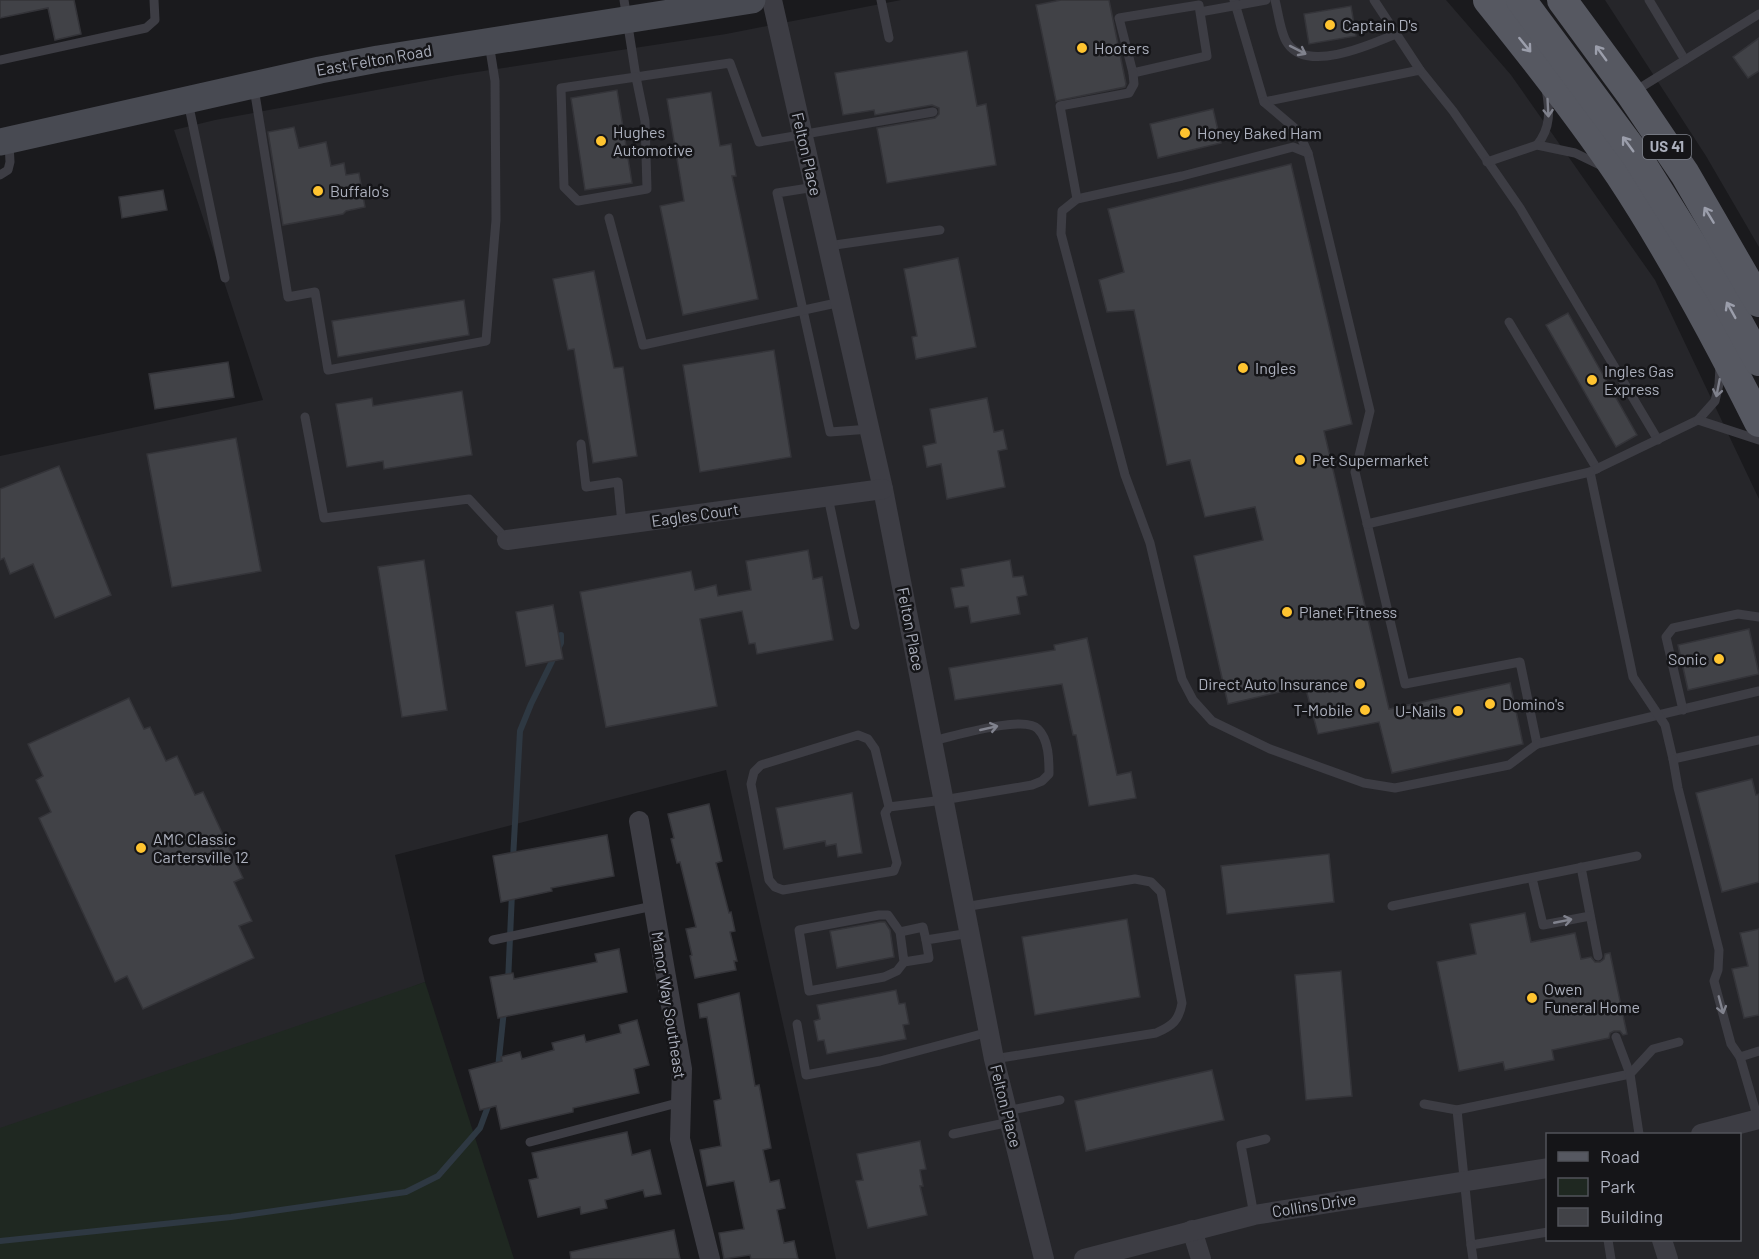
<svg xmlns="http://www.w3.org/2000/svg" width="1759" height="1259" viewBox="0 0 1759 1259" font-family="Barlow,sans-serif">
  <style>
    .built { fill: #26262a; fill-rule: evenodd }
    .green { fill: #1f2821 }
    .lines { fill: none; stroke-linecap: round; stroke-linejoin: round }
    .stream { stroke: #2e3842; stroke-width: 6 }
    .building { fill: #414247; stroke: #343439; stroke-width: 1.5 }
    .lane { stroke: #3d3d44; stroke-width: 9 }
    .street { stroke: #3d3d44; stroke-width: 20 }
    .secondary { stroke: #484a52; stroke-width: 27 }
    .primary { stroke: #565861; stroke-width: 30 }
    .oneway { stroke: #9b9eab }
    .oneway2 { stroke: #80828d }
    .poi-dot { fill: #ffc430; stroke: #151518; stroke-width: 2 }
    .labels { text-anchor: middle; stroke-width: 5; stroke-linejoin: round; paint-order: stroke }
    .shield { fill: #151518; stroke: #7f828c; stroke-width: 1.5 }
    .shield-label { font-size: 15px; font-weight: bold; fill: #acb0bd }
    .poi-label { font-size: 16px; fill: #acb0bd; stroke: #151518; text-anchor: start }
    .street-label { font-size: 16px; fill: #acb0bd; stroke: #151518 }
  </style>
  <rect width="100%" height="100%" fill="#1a1a1d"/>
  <g class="built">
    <path d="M901,0h545l65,75 144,205 104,219v760h-923l-110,-489 -331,85 30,127 -425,163v-689l263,-56 -89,-270 41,-10 242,-45 269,-41zM1548,1134h192v106h-192z"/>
    <path d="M1605,0h154v247l-53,-91z"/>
  </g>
  <path class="green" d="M425,982l89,277h-514v-131z"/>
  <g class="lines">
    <g class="stream">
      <path d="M513,859l7,-128 11,-27 30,-61v-8"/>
      <path d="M508,982l4,-89"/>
      <path d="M498,1068l6,-58"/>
      <path d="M0,1241l231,-24 175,-25 32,-16 42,-48 10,-27"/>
    </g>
  </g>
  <g class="building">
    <path d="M0,0h74l7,34 -26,6 -7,-32 -48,10z"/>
    <path d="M1061,0h48l17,84 -1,3 -69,14 -20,-96z"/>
    <path d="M1351,6l5,30 -47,8 -5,-30z"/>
    <path d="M1759,38v33l-11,7 -15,-21z"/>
    <path d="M967,51l10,55 9,-2 10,61 -109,18 -10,-55 58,-10 4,-4v-6l-7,-3 -57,10 -1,-5 -31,5 -8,-42z"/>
    <path d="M617,90l15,93 -47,7 -14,-92z"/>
    <path d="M711,92l9,54 11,-2 5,32h-4l26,123 -75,16 -23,-109 24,-5 -17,-102z"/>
    <path d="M1213,109l8,34 -63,15 -8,-34z"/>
    <path d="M294,127l5,21 27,-6 5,24 13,-3 2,12 13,-2 6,34 -19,4 -3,3 -60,11 -15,-93z"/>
    <path d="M1291,164l61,260 -28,7 65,278 121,-26 13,61 -131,29 -13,-51 -61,12 -13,-48 -77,18 -34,-148 69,-16 -8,-33 -50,10 -15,-57 -23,5 -33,-155 -27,2 -8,-32 25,-8 -16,-63z"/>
    <path d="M163,190l4,20 -45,8 -3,-21z"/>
    <path d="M958,258l18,89 -60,12 -4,-22 5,-1 -13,-67z"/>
    <path d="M594,271l20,97 9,-1 14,89 -44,7 -19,-114 -6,1 -15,-71z"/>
    <path d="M464,300l5,35 -131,22 -6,-36z"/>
    <path d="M1568,313l69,122 -21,12 -70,-122z"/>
    <path d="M774,350l17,107 -91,15 -17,-107z"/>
    <path d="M228,362l6,35 -79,12 -6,-35z"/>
    <path d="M462,391l10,64 -88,14 -1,-8 -36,6 -11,-63 36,-6 1,8z"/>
    <path d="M987,398l7,34 9,-2 4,19 -9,2 7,36 -58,12 -6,-35 -14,3 -4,-21 13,-3 -6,-34z"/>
    <path d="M236,438l25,133 -89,16 -25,-133z"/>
    <path d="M59,466l52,129 -56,23 -22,-54 -23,10 -6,-16 -4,2v-71z"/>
    <path d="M808,550l5,29 9,-2 11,63 -76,14 -2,-11 -6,1 -7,-33 -42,8 17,87 -111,21 -26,-135 111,-21 4,19 21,-5 2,11 33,-6 -5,-29z"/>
    <path d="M424,560l23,150 -45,7 -24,-150z"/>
    <path d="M1010,560l3,17 10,-1 4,19 -10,2 3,17 -49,9 -3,-17 -13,2 -4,-20 13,-2 -3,-17z"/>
    <path d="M553,605l10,54 -37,7 -10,-54z"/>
    <path d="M1749,629l10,45 -71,16 -10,-45z"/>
    <path d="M1087,638l30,137 14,-3 5,26 -47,8 -13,-71h-3l-11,-51 -107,16 -6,-32 106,-18 -1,-5z"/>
    <path d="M129,698l15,31 6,-2 16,34 11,-5 18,39 8,-3 40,86 -9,4 18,39 -13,5 15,32 -111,51 -16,-33 -12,6 -76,-164 12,-6 -15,-32 7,-4 -15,-32z"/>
    <path d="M1752,779l4,16 3,-1v88l-37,10 -26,-99z"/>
    <path d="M852,793l10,60 -24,4 -2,-13 -10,2 -1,-5 -41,8 -8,-41z"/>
    <path d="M709,804l13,57 -6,2 13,50 2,-1 4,19 -5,1 7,29h-3l2,9 -41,8 -5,-22 2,-1 -6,-26 10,-2 -16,-65 -3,1 -6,-24 3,-1 -6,-24z"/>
    <path d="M607,835l7,41 -63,12 1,3 -51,11 -8,-46z"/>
    <path d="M1329,854l5,48 -107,12 -6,-48z"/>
    <path d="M1525,913l6,29 44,-9 6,26 10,-2 4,5h5l4,-3 1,-5 5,-1 17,81 -4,1 -3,-4h-6l-4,2 -1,5 -57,12 2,10 -49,10 -2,-8 -44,9 -22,-109 39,-8 -6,-30z"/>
    <path d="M1127,919l13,78 -105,18 -13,-78z"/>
    <path d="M880,922h5l5,8 4,27 -57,11 -7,-37z"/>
    <path d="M1759,929v86l-15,3 -12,-49 16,-3 -8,-33z"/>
    <path d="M619,949l8,43 -129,26 -8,-41 23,-4 1,6 83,-17 -2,-8z"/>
    <path d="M1341,971l11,125 -46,4 -11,-125z"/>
    <path d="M896,990l3,14 6,-1 4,21 -6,1 3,14 -79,15 -3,-14 -6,1 -4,-20 6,-2 -3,-14z"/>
    <path d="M739,993l16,93 4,-1 12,63 -8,2 7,32 9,-2 6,28 -8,2 7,33 10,-2 4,18h-47l-1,-4 -26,4 -5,-26 25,-4 -10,-48 -27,5 -7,-36 21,-4 -7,-45 7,-2 -14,-82 -7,1 -2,-14z"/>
    <path d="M637,1020l12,45 -15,4 5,24 -66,15v4l-72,17 -5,-23 -16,4 -11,-40 33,-9 -1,-4 19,-5 2,7 32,-9 -2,-7 32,-8 2,7 35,-9 -2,-8z"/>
    <path d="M1212,1070l12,50 -138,31 -11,-50z"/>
    <path d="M627,1132l5,23 18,-5 11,44 -16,3 -2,-7 -38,10 2,8 -26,6 -1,-7 -42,10 -9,-37 9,-2 -6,-25z"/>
    <path d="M920,1141l6,28 -6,1 3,16h-3l7,29 -59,13 -12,-47 7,-1 -6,-26z"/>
    <path d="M674,1230l6,29h-109l-1,-7z"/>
  </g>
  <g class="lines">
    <g class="lane">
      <path d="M624,0l12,77 94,-14 29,79 174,-30"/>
      <path d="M881,0l8,38"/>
      <path d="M1234,0l30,102 156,-32 33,41 67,97 138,232"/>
      <path d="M1275,0c3,11 6,36 13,44 21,29 84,0 108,-10"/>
      <path d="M1374,0l46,70"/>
      <path d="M1649,0l36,60"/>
      <path d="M1200,12l7,44 -74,17 -14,-55 80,-13 1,7 66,-12"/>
      <path d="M0,60l146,-32 9,-8 -1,-20"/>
      <path d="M636,77l9,44 2,68 -69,12 -14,-14 -3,-99z"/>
      <path d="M254,88l34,209 27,-5 13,78 158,-29 10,-121 -1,-139 -6,-38"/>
      <path d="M1635,91l124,-77"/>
      <path d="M188,102l37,176"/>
      <path d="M1264,102l34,29 10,22 62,258 -15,61 50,212 115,-22 17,82 222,-53"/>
      <path d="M1537,145c14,-17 13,-35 9,-56"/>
      <path d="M1308,153l-15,-6 -111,29 -105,23 -15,12 -1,23 64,241 25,68 32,136 11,21 19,21 58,28 94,34 31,5 114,-23 28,-21"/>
      <path d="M1487,162l50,-17 38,8 27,13"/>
      <path d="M0,175l8,-5 2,-8 -1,-19"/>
      <path d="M815,187l-38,6 53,239 40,-3"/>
      <path d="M1077,199l-17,-93 69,-13 5,-9 -1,-11"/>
      <path d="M609,218l34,127 198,-43"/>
      <path d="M828,246l112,-16"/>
      <path d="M1509,322l88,147"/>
      <path d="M1720,367l-1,17 -4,17 -17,19 -108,52 43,205 32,48 8,34 86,-19"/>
      <path d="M305,417l19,101 145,-19 38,41"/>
      <path d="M1698,420l61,20"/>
      <path d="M581,444l5,43 32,-5 4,42"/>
      <path d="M828,497l27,128"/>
      <path d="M1367,524l223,-52"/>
      <path d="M1683,710l-17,-73 7,-9 65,-14 21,3"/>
      <path d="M1673,759l5,29 41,162 -1,20 -4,11 17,63 9,13"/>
      <path d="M889,807l-14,-58 -7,-10 -10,-4 -97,30 -7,7 -3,12 18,96 6,7 8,3 111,-19 3,-8 -12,-50 4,-6 54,-7 89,-15 10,-4 7,-7c0,-14 0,-34 -11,-45 -13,-15 -86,8 -106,12"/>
      <path d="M1581,867l17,89"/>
      <path d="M1532,878l11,47 47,-9"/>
      <path d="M1392,906l245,-50"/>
      <path d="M964,907l171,-28 16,3 10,10 21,111c-3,18 -10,23 -26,30l-162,26"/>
      <path d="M900,932l23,-5 3,13"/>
      <path d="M493,940l160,-34"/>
      <path d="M904,962l-4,-30 -12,-17h-9l-80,15 10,61 75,-14 13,-6 7,-9 25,-4 -3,-18 44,-7"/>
      <path d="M797,1024l9,51 74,-14 109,-29"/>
      <path d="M1424,1104l33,6 14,135 77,-13"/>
      <path d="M1457,1110l173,-36 -14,-37"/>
      <path d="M1007,1111l53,-11"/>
      <path d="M1758,1119l-18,-62 19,-6"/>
      <path d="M953,1134l57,-12"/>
      <path d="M1639,1134l-9,-60 23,-25 26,-7"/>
      <path d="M530,1142l151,-40"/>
      <path d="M1254,1215l-13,-70 25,-6"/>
      <path d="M1608,1240l3,19"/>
      <path d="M1471,1245l2,14"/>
    </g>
    <g class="street">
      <path d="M772,0l111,489 111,570 50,200"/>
      <path d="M507,540l376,-51"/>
      <path d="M639,821l43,248 -2,70 30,120"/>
      <path d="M1701,1134l58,-15"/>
      <path d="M1192,1230l9,29"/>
      <path d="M1662,1240l6,19"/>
      <path d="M1084,1259l170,-44 294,-47"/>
    </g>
    <path class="secondary" d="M0,142l320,-72 58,-11 374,-59"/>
    <g class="primary">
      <path d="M1488,0c46,57 91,114 132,175 52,79 97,163 139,247"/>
      <path d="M1521,0l115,155 86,138 37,68"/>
      <path d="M1562,0l69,94 54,80 74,128"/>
    </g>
  </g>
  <defs><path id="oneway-shaft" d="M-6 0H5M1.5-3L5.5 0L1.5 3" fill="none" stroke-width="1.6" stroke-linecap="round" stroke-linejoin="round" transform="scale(1.5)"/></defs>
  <g class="oneway">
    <use href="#oneway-shaft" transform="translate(1525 45) rotate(51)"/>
    <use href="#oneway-shaft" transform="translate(1601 53) rotate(-126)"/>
    <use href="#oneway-shaft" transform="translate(1628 144) rotate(-126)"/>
    <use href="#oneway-shaft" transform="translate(1709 215) rotate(-121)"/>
    <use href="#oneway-shaft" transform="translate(1731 310) rotate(-119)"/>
  </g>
  <g class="oneway2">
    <use href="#oneway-shaft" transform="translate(1298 50) rotate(27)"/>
    <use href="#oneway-shaft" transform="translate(1548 108) rotate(87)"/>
    <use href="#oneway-shaft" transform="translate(1718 388) rotate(101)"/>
    <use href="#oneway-shaft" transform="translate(989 728) rotate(-13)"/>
    <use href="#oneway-shaft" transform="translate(1563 921) rotate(-11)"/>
    <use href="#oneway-shaft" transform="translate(1721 1005) rotate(75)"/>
  </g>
  <g class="poi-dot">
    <circle cx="1330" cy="25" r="6"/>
    <circle cx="1082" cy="48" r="6"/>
    <circle cx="1185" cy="133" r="6"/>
    <circle cx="601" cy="141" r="6"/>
    <circle cx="318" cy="191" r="6"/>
    <circle cx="1243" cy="368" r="6"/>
    <circle cx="1592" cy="380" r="6"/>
    <circle cx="1300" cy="460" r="6"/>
    <circle cx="1287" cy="612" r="6"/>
    <circle cx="1719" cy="659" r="6"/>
    <circle cx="1360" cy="684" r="6"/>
    <circle cx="1490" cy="704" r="6"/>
    <circle cx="1365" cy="710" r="6"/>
    <circle cx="1458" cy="711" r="6"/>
    <circle cx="141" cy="848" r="6"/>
    <circle cx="1532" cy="998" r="6"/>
  </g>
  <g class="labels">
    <rect class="shield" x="1643" y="135" width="48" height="24" rx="4.5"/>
    <g class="shield-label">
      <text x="1667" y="152">US 41</text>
    </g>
    <g class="poi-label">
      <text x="1342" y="31">Captain D's</text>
      <text x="1094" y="54">Hooters</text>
      <text x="613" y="138">Hughes<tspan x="613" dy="18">Automotive</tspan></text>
      <text x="1197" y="139">Honey Baked Ham</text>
      <text x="330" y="197">Buffalo's</text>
      <text x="1255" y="374">Ingles</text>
      <text x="1604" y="377">Ingles Gas<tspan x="1604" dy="18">Express</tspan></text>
      <text x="1312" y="466">Pet Supermarket</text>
      <text x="1299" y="618">Planet Fitness</text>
      <text x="1707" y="665" text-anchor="end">Sonic</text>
      <text x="1348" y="690" text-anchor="end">Direct Auto Insurance</text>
      <text x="1502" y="710">Domino's</text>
      <text x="1353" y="716" text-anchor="end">T-Mobile</text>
      <text x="1446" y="717" text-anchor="end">U-Nails</text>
      <text x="153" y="845">AMC Classic<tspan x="153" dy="18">Cartersville 12</tspan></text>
      <text x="1544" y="995">Owen<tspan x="1544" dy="18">Funeral Home</tspan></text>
    </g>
    <g class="street-label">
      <text transform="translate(374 60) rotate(-10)" y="6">East Felton Road</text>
      <text transform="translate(807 154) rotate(77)" y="6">Felton Place</text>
      <text transform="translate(695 515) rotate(-8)" y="6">Eagles Court</text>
      <text transform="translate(911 629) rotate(79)" y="6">Felton Place</text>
      <text transform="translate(669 1005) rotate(81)" y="6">Manor Way Southeast</text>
      <text transform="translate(1006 1106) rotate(76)" y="6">Felton Place</text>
      <text transform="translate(1314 1205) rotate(-9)" y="6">Collins Drive</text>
    </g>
  </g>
  <rect x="1546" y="1133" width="195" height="108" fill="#151518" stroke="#51535a" stroke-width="1.5"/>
  <rect x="1558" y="1152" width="30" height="9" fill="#565861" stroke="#51535a" stroke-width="1.5"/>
  <text x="1600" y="1163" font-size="18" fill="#acb0bd">Road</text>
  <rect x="1558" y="1178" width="30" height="18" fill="#1f2821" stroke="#51535a" stroke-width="1.5"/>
  <text x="1600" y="1193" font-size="18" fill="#acb0bd">Park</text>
  <rect x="1558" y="1208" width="30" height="18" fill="#414247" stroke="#51535a" stroke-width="1.5"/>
  <text x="1600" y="1223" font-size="18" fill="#acb0bd">Building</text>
</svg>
